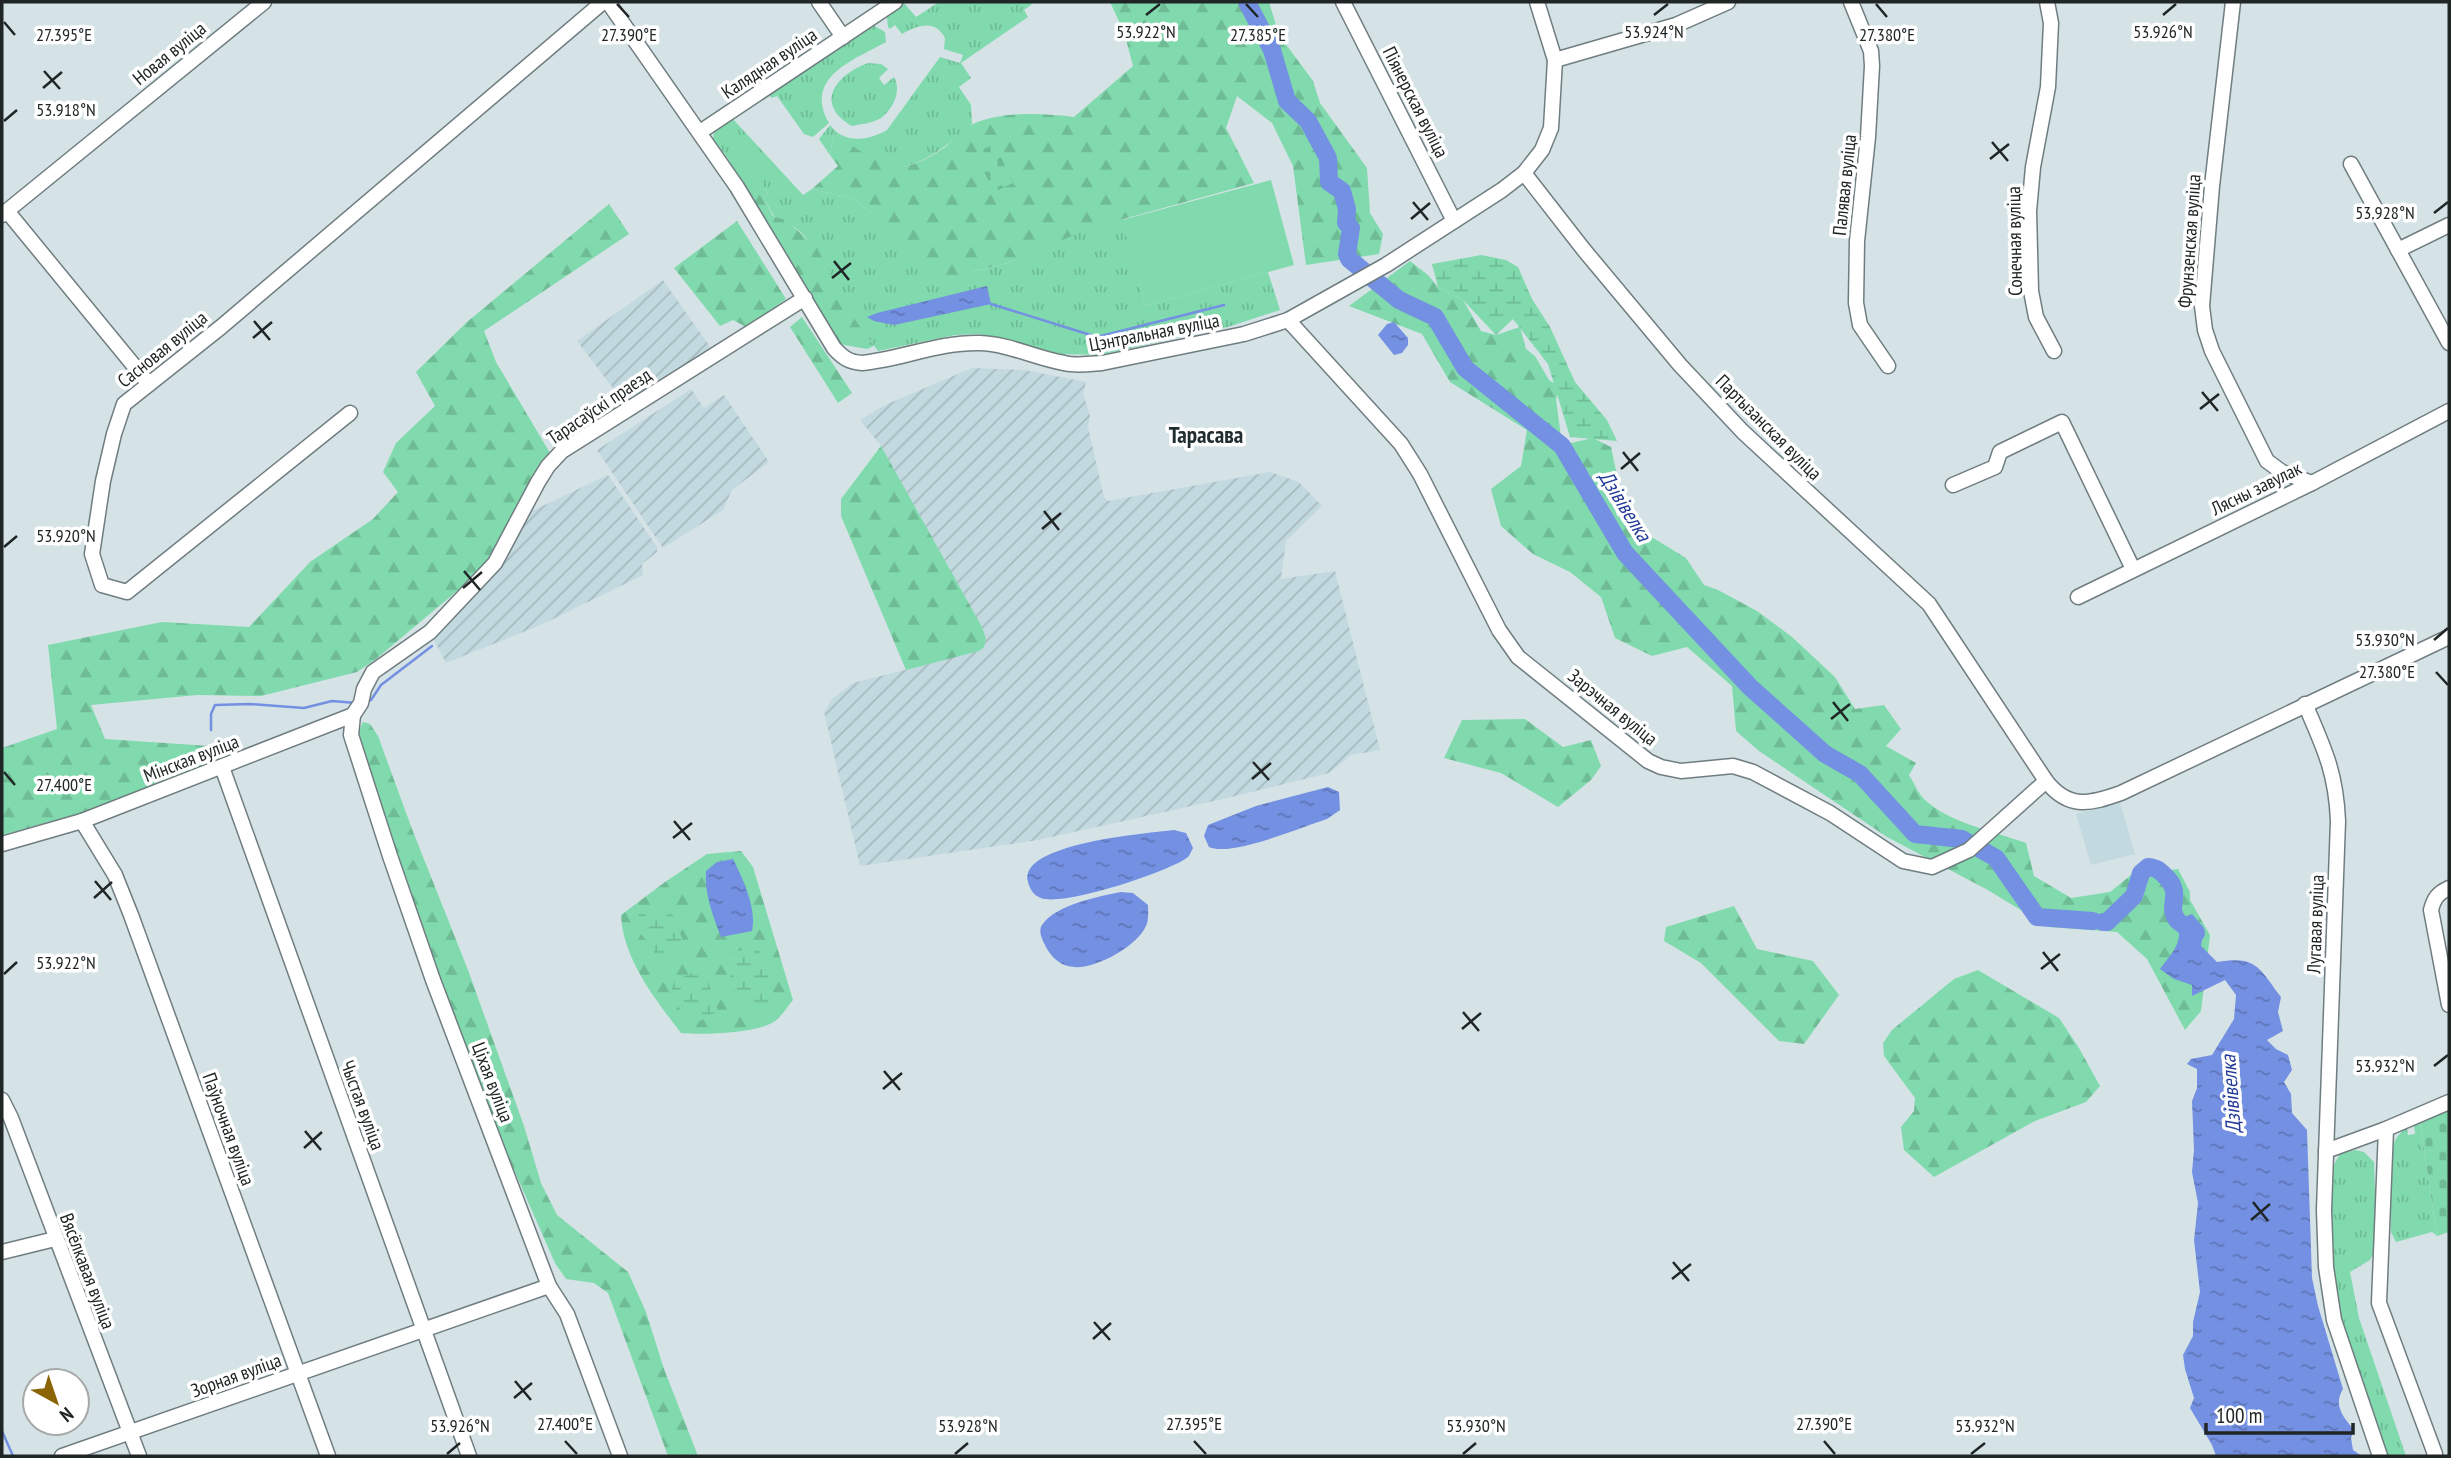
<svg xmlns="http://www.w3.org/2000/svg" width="2451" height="1458" viewBox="0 0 2451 1458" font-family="'PT Sans Narrow',sans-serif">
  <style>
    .built { fill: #c2d9df }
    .industrial { fill: url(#industrial-furrows) }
    .grass { fill: url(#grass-tufts) }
    .forest { fill: url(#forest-firs) }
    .wetland { fill: url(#wetland-marsh) }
    .cemetery { fill: url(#cemetery-stones) }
    .garden { fill: #80daad }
    .water { fill: url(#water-ripples) }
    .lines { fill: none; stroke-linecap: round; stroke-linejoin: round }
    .stream { stroke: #7390e2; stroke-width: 2.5 }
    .river { stroke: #7390e2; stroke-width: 18 }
    .minor-casing { stroke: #707d80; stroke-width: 17 }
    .minor { stroke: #fff; stroke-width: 14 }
    .ticks { fill: none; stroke: #202526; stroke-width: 2.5 }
    .labels { text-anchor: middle; stroke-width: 7; stroke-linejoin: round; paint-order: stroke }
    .street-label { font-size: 19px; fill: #202526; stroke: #fff }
    .water-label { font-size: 21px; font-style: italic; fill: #233a98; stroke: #fff }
    .quarter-label { font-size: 23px; font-weight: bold; fill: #202c2e; stroke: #fff }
    .ticks-label { font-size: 18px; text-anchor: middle; fill: #202526; stroke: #fff; stroke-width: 7; stroke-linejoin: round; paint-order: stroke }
  </style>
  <defs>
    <pattern id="industrial-furrows" width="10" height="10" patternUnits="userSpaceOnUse" patternTransform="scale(1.75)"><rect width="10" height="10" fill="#c2d9df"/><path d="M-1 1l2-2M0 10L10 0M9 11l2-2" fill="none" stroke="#a6babf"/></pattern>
    <pattern id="grass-tufts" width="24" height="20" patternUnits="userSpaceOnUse" patternTransform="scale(1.75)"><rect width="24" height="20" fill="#80daad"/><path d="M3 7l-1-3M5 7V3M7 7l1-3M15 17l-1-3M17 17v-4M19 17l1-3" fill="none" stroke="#6ebb95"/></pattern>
    <pattern id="forest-firs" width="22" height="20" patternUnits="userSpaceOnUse" patternTransform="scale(1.75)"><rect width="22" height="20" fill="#80daad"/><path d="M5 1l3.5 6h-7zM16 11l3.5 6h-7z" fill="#6ebb95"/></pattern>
    <pattern id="wetland-marsh" width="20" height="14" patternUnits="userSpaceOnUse" patternTransform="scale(1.75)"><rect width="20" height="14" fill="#80daad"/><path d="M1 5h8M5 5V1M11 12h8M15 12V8" fill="none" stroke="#6ebb95"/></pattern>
    <pattern id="cemetery-stones" width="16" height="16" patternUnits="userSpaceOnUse" patternTransform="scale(1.75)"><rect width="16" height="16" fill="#80daad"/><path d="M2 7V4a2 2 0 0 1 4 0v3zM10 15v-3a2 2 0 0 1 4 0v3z" fill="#6ebb95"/></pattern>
    <pattern id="water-ripples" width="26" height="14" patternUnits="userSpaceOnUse" patternTransform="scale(1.75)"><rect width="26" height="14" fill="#7390e2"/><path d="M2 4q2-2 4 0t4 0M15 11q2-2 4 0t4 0" fill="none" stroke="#5e75b7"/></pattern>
  </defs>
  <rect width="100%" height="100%" fill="#d5e3e7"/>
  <path class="built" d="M2120,802l15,52 -44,11 -15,-51z"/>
  <g class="industrial">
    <path d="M663,280l48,68 -85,57 -49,-64z"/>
    <path d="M972,368l52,2 62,12 -3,12 7,21 -2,12 16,70 4,4 162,-29 29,10 23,24 -36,35 -5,38 54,-8 45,179 -29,5 -22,18 -106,26 -185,41 -178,26 -36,-154 8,-13 21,-16 126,-32 -98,-205 -21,-26 25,-15z"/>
    <path d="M691,389l13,19 20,-13 45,67 -37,28 -9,20 -60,38 -66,-98z"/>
    <path d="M608,475l49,72v5l-15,12 1,11 -100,49 -97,39 -14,-27 50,-47 19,-22 31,-56z"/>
  </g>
  <g class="grass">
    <path d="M897,2l7,1 12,14 23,-15h96l-11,8 4,7 -67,46 10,15 -12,9 12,18 1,19c-25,21 -57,52 -92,40 -14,-5 -33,-22 -46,-31l-4,22 -11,-16 11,-14c14,19 38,16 57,5l53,-73 20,6 3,-8 -19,-6 1,-11c-10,-19 -27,-13 -43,-4l-7,-9 -5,4 -2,-2 -2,-18z"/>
    <path d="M871,24l14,8 1,10c-32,18 -83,35 -57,81l-16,14 -9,-3 -27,-38 -6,2 -2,-5z"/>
    <path d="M868,63l13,1 7,5 -9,9 5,7 10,-8c8,14 -1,32 -13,41 -8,5 -20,6 -29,8 -38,-22 -17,-51 16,-63z"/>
    <path d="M732,118l71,77 9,-6 42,10 20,16 98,57 36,-9 83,-36 32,-8 22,87 123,-34 12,38 -52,17 -129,28 -38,-1 -82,-20 -24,1 -77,16c-7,-10 -16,-20 -23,-30 -23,-38 -36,-89 -81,-105l-10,-17 4,-6 -22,-31 -17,-2 -16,-21 1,-8z"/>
    <path d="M2420,1122l17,114 -5,-4 -36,10 -5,-10 -1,-78c3,-11 7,-20 17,-26l1,7 7,-1 -1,-9z"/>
    <path d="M2355,1150l9,2 10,10 3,85 -7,13 -20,12 9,46 47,138h-20l-45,-130 -12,-78 2,-78 9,-16z"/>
  </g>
  <g class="forest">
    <path d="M1110,2h159l10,33 34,46 7,22 47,65 3,45 13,21 -4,20 -73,11 -13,-99 -21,-43 -35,-27 -11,32 28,55 -163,45 -83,35 -36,9 -25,21 -73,-78 -20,-16 -42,-10 26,-23 -8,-11 4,-22c43,29 60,50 110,15 9,-7 18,-19 29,-24 30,-13 70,-11 101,-7l59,-51 -9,-34z"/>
    <path d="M729,160l17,1 22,32 -4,6 9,17 13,4 31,28 39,73 18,25 -7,3 -28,-5 -109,-171z"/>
    <path d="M609,204l20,30 -145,97 12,31 54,91 -12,15 -50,97 -112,94 -19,13 -96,24 -64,-1 -106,10 14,34 120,8 5,11 -154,57 -74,20v-87l55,-19 -9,-84 114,-23 87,5 61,-65 63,-43 25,-27 -15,-20 13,-29 39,-37 -19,-34 51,-50z"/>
    <path d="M737,221l49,78 -38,29 -15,-8 -13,6 -46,-58z"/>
    <path d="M1410,261l18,14 10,12 25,13 18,31 15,4 24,-8 6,22 9,7 14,24 11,7 -4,12 6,46 31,-7 18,9 7,33 -7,16 6,20 69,42 18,27 14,5 39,21 35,26 43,40 20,32 29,-4 17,24 -15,17 30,17 -7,12c5,8 9,18 15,24 25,24 69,32 102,44l8,33 37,22 39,-6 21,-17 47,-6 12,23v8l20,35 -9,76 -16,19 -38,-71 -30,-27 -68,-5 -63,-38 -99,-52 -128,-86 -23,-20 -4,-45 -45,-39 -35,9 -37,-18 -14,-41 -31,-25 -37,-18 -32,-28 -10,-37 30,-23 6,-36 -77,-48 -28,-48 -73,-28z"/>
    <path d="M802,317l50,76 -14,10 -48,-76z"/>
    <path d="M881,446l101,181 4,12 -2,8 -5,4 -73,19 -65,-154v-17z"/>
    <path d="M1525,719l38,28 28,-7 10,26 -10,14 -33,27 -57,-34 -57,-15 18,-38z"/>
    <path d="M363,722l7,2 8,12 34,93 56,141 56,156 17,57 16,32 71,57 18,40 18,57 34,87h-30l-60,-163 -14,-10 -28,-4 -11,-16 -100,-227 -98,-300z"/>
    <path d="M741,851l12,16 40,133c-6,7 -11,16 -18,21 -18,13 -72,14 -94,12 -26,-34 -58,-74 -60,-118l44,-33 42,-28z"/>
    <path d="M1734,906l23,43 56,12 26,34 -35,49 -25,-3 -78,-78 -37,-22 2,-14z"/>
    <path d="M1978,970l81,48 20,30 21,38 -14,16 -51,19 -101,56 -30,-27 -3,-23 13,-16 1,-13 -31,-42 -1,-13 9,-13 62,-51z"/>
  </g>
  <g class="wetland">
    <path d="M1481,255l25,5 12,7 14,32 18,28 25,55 32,38 10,21 -47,-4 -22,-73 -35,-45 -17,16 -33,-35 -25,-13 -6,-23z"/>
    <path d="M657,905l12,1 15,37c-6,11 -11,16 -24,18l-23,-33 2,-14z"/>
    <path d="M754,947l6,4 9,25 6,26 -11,8 -16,1c-14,-14 -20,-37 -21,-57z"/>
    <path d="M694,972l11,1 13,38 -20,11 -16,-8 -11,-23 4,-11z"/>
  </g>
  <g class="cemetery">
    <path d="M995,144l18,39 -19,9 -19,-39z"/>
    <path d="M2449,1108v124l-12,4 -17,-114z"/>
  </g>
  <path class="garden" d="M1271,180l23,85 -149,41 -23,-86z"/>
  <g class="water">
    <path d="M987,286l4,18 -97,21 -20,-4 -7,-4 10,-4z"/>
    <path d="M1394,322l14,16v7l-6,8 -8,2 -16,-20 9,-11z"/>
    <path d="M1328,787l11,5 1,18 -13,9c-26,8 -95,38 -118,28l-5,-11 4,-11 48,-19z"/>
    <path d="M1174,830l12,3 7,15c-2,3 -3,7 -5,9 -19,15 -126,50 -147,41 -8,-3 -11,-9 -13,-16 -11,-39 122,-49 146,-52z"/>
    <path d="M733,859c10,20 24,50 19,72l-31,6c-8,-21 -17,-44 -15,-66l11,-9z"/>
    <path d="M1121,892l12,1 15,12c0,7 1,15 -2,21 -9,21 -56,47 -78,40 -10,-2 -19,-12 -23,-21 -3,-6 -7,-14 -3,-20 13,-20 58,-29 79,-33z"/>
    <path d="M2192,914l12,14 -3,18 16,16c40,-7 42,6 64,35l-3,15 5,19 -16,9 9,9 12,6 4,15 -8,12 7,12 1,19 15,17 5,148 6,28 25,83c-10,16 0,28 11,41l-3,8 2,12 9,6h-146l-4,-11 -22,-37 4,-10 -9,-29 -2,-14 10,-19v-14l7,-30 -6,-52 4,-37 -6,-31 2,-22 -2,-49 5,-13v-19l-10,-5 4,-5 21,-4 22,-36 2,-24 -11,-15 -33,16v-11l-18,-6 -14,-10c13,-18 24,-26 17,-49z"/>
  </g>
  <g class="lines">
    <g class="stream">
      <path d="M991,304l106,33 127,-32"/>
      <path d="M366,702l5,-2 10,-15 51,-39"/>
      <path d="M211,730v-16l4,-9 35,-1 54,4 28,-7 24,2"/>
      <path d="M2,1431l11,25"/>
    </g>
    <g class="river">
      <path d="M1247,2l25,48 15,51 21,20 20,37 1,24 13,9 5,18 -1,14 5,5 -4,26 2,5 50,41 36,17 30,51 97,78 63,107 125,134 75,67 35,20 55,60 47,5 34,19 41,59 56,4"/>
      <path d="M2103,922h4l27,-26 7,-23 7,-6c10,1 12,4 19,11 16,17 -1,27 10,42 4,5 14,9 19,13"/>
    </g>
    <g class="minor-casing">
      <g id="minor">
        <path d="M608,2l129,185 97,161c9,10 15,14 28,15 40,-4 77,-21 118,-20 29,1 55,15 84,20 12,3 25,1 38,0l142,-29 44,-14 98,-55 116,-75 22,-17 18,-23 9,-22 4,-68 -18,-58"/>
        <path d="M819,2l24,35"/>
        <path d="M1343,2l111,219"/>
        <path d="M1851,2l20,49 1,15 -4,71 -11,104 -1,62 4,22 28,41"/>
        <path d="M2047,2l4,21 -3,64 -15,80 -4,44 2,80 5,26 18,34"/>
        <path d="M2233,2l-21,184 -10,120 3,24 7,21 55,110 15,11 30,11"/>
        <path d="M1555,60l121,-35 52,-23"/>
        <path d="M700,132l195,-130"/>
        <path d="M2351,164l98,179"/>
        <path d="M1524,173l60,77 96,115 63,67 186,172 117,177c23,29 44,23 75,12l328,-156"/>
        <path d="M7,211l142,173"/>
        <path d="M2,215l262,-213"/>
        <path d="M2398,250l51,-25"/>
        <path d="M1288,320l113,124 19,30 79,156 19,27 130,104 13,6 20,4 52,-5 20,6 77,41 73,48 29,6 37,-17 77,-69"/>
        <path d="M350,413l-223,179 -25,-7 -10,-31 11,-73 11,-47 10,-30 97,-77 382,-325"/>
        <path d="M1953,485l42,-18 5,-15 62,-30 71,147"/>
        <path d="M2078,597l234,-114 137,-72"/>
        <path d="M2305,704c19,44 31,68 33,117l-14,389 2,57 8,53 46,136"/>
        <path d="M353,715l-2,20 39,121 43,124 116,306 18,28 53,142"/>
        <path d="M353,715l8,-12 3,-14 9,-17 57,-40 65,-69 43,-81 10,-16 14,-15 243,-153"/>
        <path d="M222,767l247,689"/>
        <path d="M82,821l33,54 16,40 197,541"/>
        <path d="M2,844l80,-23 271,-106"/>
        <path d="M2449,888c-11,5 -15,10 -18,22l18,95"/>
        <path d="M2,1100l9,18 128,338"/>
        <path d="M2386,1129l-7,174 56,151 -1,2"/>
        <path d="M2326,1151l60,-22 63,-27"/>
        <path d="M2,1252l53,-13"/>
        <path d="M62,1456l487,-170"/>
      </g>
    </g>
    <use href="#minor" class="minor"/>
  </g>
  <path class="ticks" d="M617,4l12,13M1246,4l12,13M1876,4l11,13M1146,15l14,-11M1654,15l14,-11M2163,15l13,-11M4,22l11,13M44,71l16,18M43,88l19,-16M4,121l13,-11M1992,142l16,19M1990,159l19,-15M1413,202l15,18M2434,213l14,-11M1411,219l19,-16M834,261l15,19M832,278l19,-15M254,321l16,19M253,338l19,-16M2202,392l16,19M2200,409l19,-15M1623,452l15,19M1621,469l19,-16M1044,511l15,19M1042,529l19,-16M4,547l13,-11M464,571l16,19M463,588l19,-16M2434,640l14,-12M2436,672l12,13M1833,702l15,19M1831,719l19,-15M1253,762l16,18M4,772l11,13M1252,779l19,-16M674,821l16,19M673,838l19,-15M95,881l16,19M94,898l18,-16M2043,952l15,19M2041,969l19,-15M4,974l13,-12M1463,1012l16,19M1462,1029l19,-16M2434,1066l14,-11M884,1071l16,19M883,1089l19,-16M305,1131l16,19M304,1148l18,-16M2253,1202l15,19M2251,1220l19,-16M1673,1262l16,19M1672,1279l19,-15M1094,1322l16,18M1093,1339l18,-16M515,1381l16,19M514,1398l18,-15M565,1441l12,13M1194,1441l12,13M1824,1441l11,13M447,1454l13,-11M955,1454l13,-11M1463,1454l13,-11M1971,1454l14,-11"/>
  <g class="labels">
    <g class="street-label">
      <text transform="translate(169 53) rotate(-39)" y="7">Новая вуліца</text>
      <text transform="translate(769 63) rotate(-34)" y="7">Калядная вуліца</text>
      <text transform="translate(1416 102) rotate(63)" y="7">Піянерская вуліца</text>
      <text transform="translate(1844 185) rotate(-84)" y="7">Палявая вуліца</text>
      <text transform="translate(2014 241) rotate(-91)" y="7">Сонечная вуліца</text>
      <text transform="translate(2189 241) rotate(-86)" y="7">Фрунзенская вуліца</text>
      <text transform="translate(1154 332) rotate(-11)" y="7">Цэнтральная вуліца</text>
      <text transform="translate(162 349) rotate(-39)" y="7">Сасновая вуліца</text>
      <text transform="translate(599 406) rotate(-34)" y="7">Тарасаўскі праезд</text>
      <text transform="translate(1769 427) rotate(45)" y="7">Партызанская вуліца</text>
      <text transform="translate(2256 488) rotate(-26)" y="7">Лясны завулак</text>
      <text transform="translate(1613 707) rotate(39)" y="7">Зарэчная вуліца</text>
      <text transform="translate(191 758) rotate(-21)" y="7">Мінская вуліца</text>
      <text transform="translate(2315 924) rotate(-88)" y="7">Лугавая вуліца</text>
      <text transform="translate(493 1082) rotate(69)" y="7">Ціхая вуліца</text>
      <text transform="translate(363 1105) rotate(70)" y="7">Чыстая вуліца</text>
      <text transform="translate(229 1129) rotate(70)" y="7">Паўночная вуліца</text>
      <text transform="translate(88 1271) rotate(69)" y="7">Вясёлкавая вуліца</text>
      <text transform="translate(236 1375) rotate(-20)" y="7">Зорная вуліца</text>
    </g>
    <g class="water-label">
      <text transform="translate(1625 506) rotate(58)" y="7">Дзівівелка</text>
      <text transform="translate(2231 1094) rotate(-94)" y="7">Дзівівелка</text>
    </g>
    <g class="quarter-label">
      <text x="1206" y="443">Тарасава</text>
    </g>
  </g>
  <g class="ticks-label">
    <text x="1654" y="38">53.924°N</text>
    <text x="1146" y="38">53.922°N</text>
    <text x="2163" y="38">53.926°N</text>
    <text x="629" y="41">27.390°E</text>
    <text x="1258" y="41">27.385°E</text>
    <text x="1887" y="41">27.380°E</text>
    <text x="64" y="41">27.395°E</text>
    <text x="66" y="116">53.918°N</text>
    <text x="2385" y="219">53.928°N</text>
    <text x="66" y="542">53.920°N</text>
    <text x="2385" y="646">53.930°N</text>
    <text x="2387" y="678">27.380°E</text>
    <text x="64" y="791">27.400°E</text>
    <text x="66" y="969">53.922°N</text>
    <text x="2385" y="1072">53.932°N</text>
    <text x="565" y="1430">27.400°E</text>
    <text x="1194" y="1430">27.395°E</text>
    <text x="1824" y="1430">27.390°E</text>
    <text x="460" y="1432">53.926°N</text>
    <text x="968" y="1432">53.928°N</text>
    <text x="1476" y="1432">53.930°N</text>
    <text x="1985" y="1432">53.932°N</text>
  </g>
  <rect width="2451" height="1458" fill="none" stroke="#202526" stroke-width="7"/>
  <g transform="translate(56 1402) rotate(140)"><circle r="33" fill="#ffffff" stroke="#a6a8a8" stroke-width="2"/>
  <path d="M0-5L12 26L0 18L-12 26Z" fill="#8b6405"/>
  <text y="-10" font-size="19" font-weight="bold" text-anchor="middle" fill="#202526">N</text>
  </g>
  <path d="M2206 1423v10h147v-10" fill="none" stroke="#202526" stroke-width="3.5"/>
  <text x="2216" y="1423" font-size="21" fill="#202526" stroke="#ffffff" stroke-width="5" paint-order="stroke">100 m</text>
</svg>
